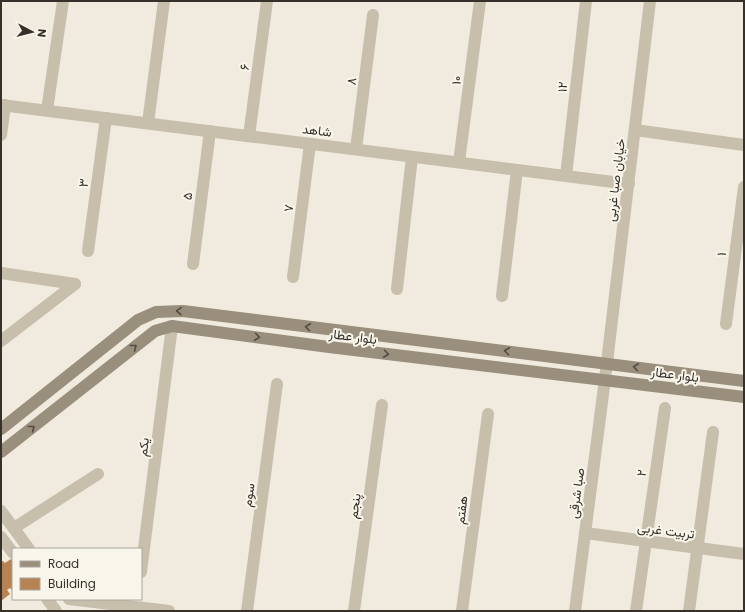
<svg xmlns="http://www.w3.org/2000/svg" width="745" height="612" viewBox="0 0 745 612" font-family="Poppins,Vazirmatn,sans-serif">
  <style>
    .building { fill: #b88354 }
    .lines { fill: none; stroke-linecap: round; stroke-linejoin: round }
    .street { stroke: #c7beac; stroke-width: 12 }
    .secondary { stroke: #9a8e7d; stroke-width: 12 }
    .oneway { stroke: #534c43 }
    .labels { text-anchor: middle; stroke-width: 4; stroke-linejoin: round; paint-order: stroke }
    .street-label { font-size: 13px; fill: #35302a; stroke: #f8f5ea }
  </style>
  <rect width="100%" height="100%" fill="#f0ebde"/>
  <path class="building" d="M11,559l2,3v29l-3,-3 -3,2 3,4 -9,7v-39l2,-1 2,2z"/>
  <g class="lines">
    <g class="street">
      <path d="M1,105l628,79"/>
      <path d="M47,110l16,-109"/>
      <path d="M148,123l16,-122"/>
      <path d="M635,130l109,15"/>
      <path d="M1,135l4,-30"/>
      <path d="M249,136l18,-135"/>
      <path d="M356,149l17,-134"/>
      <path d="M459,162l21,-161"/>
      <path d="M566,176l20,-175"/>
      <path d="M88,251l18,-133"/>
      <path d="M193,264l17,-133"/>
      <path d="M1,273l74,11"/>
      <path d="M293,277l17,-133"/>
      <path d="M397,289l15,-132"/>
      <path d="M502,296l15,-126"/>
      <path d="M726,324l18,-137"/>
      <path d="M1,341l74,-57"/>
      <path d="M1,511l28,38"/>
      <path d="M14,528l84,-54"/>
      <path d="M585,533l159,21"/>
      <path d="M1,537l12,16"/>
      <path d="M141,572l31,-246"/>
      <path d="M47,599l9,12"/>
      <path d="M69,599l100,12"/>
      <path d="M247,611l30,-227"/>
      <path d="M354,611l28,-206"/>
      <path d="M462,611l26,-197"/>
      <path d="M575,611l30,-232 45,-378"/>
      <path d="M636,611l29,-203"/>
      <path d="M689,611l24,-179"/>
    </g>
    <g class="secondary">
      <path d="M1,429l137,-109 18,-8 27,-1 561,70"/>
      <path d="M1,452l154,-121 17,-5 157,21 415,50"/>
    </g>
  </g>
  <defs><path id="oneway-chevron" d="M-2-3.5L2.5 0L-2 3.5" fill="none" stroke-width="1.6" stroke-linecap="round" stroke-linejoin="round"/></defs>
  <g class="oneway">
    <use href="#oneway-chevron" transform="translate(179 311) rotate(-179)"/>
    <use href="#oneway-chevron" transform="translate(308 327) rotate(-173)"/>
    <use href="#oneway-chevron" transform="translate(257 337) rotate(8)"/>
    <use href="#oneway-chevron" transform="translate(134 347) rotate(-38)"/>
    <use href="#oneway-chevron" transform="translate(507 351) rotate(-173)"/>
    <use href="#oneway-chevron" transform="translate(386 354) rotate(7)"/>
    <use href="#oneway-chevron" transform="translate(636 367) rotate(-173)"/>
    <use href="#oneway-chevron" transform="translate(32 428) rotate(-38)"/>
  </g>
  <g class="labels">
    <g class="street-label">
      <text transform="translate(244 67) rotate(-82)" y="5">۶</text>
      <text transform="translate(456 80) rotate(-83)" y="5">۱۰</text>
      <text transform="translate(351 81) rotate(-83)" y="5">۸</text>
      <text transform="translate(562 87) rotate(-84)" y="5">۱۲</text>
      <text transform="translate(317 130) rotate(7)" y="5">شاهد</text>
      <text transform="translate(615 180) rotate(-83)" y="5">خیابان صبا غربی</text>
      <text transform="translate(83 183) rotate(-83)" y="5">۳</text>
      <text transform="translate(187 196) rotate(-83)" y="5">۵</text>
      <text transform="translate(288 208) rotate(-83)" y="5">۷</text>
      <text transform="translate(721 254) rotate(-83)" y="5">۱</text>
      <text transform="translate(353 336) rotate(7)" y="5">بلوار عطار</text>
      <text transform="translate(675 374) rotate(7)" y="5">بلوار عطار</text>
      <text transform="translate(143 447) rotate(-83)" y="5">یکم</text>
      <text transform="translate(641 473) rotate(-82)" y="5">۲</text>
      <text transform="translate(576 493) rotate(-82)" y="5">صبا شرقی</text>
      <text transform="translate(248 495) rotate(-82)" y="5">سوم</text>
      <text transform="translate(354 506) rotate(-82)" y="5">پنجم</text>
      <text transform="translate(461 510) rotate(-83)" y="5">هفتم</text>
      <text transform="translate(666 530) rotate(7)" y="5">تربیت غربی</text>
    </g>
  </g>
  <rect width="745" height="612" fill="none" stroke="#35302a" stroke-width="4"/>
  <rect x="12" y="548" width="130" height="52" fill="#f8f5ea" stroke="#aaa69d"/>
  <rect x="20" y="561" width="20" height="6" fill="#9a8e7d" stroke="#aaa69d"/>
  <text x="48" y="568" font-size="12" fill="#35302a">Road</text>
  <rect x="20" y="578" width="20" height="12" fill="#b88354" stroke="#aaa69d"/>
  <text x="48" y="588" font-size="12" fill="#35302a">Building</text>
  <g transform="translate(32 32) rotate(97)" stroke="#f8f5ea" stroke-width="3" paint-order="stroke">
  <path d="M0-3L7 15L0 10L-7 15Z" fill="#35302a"/>
  <text y="-6" font-size="11" font-weight="bold" text-anchor="middle" fill="#35302a">N</text>
  </g>
</svg>
